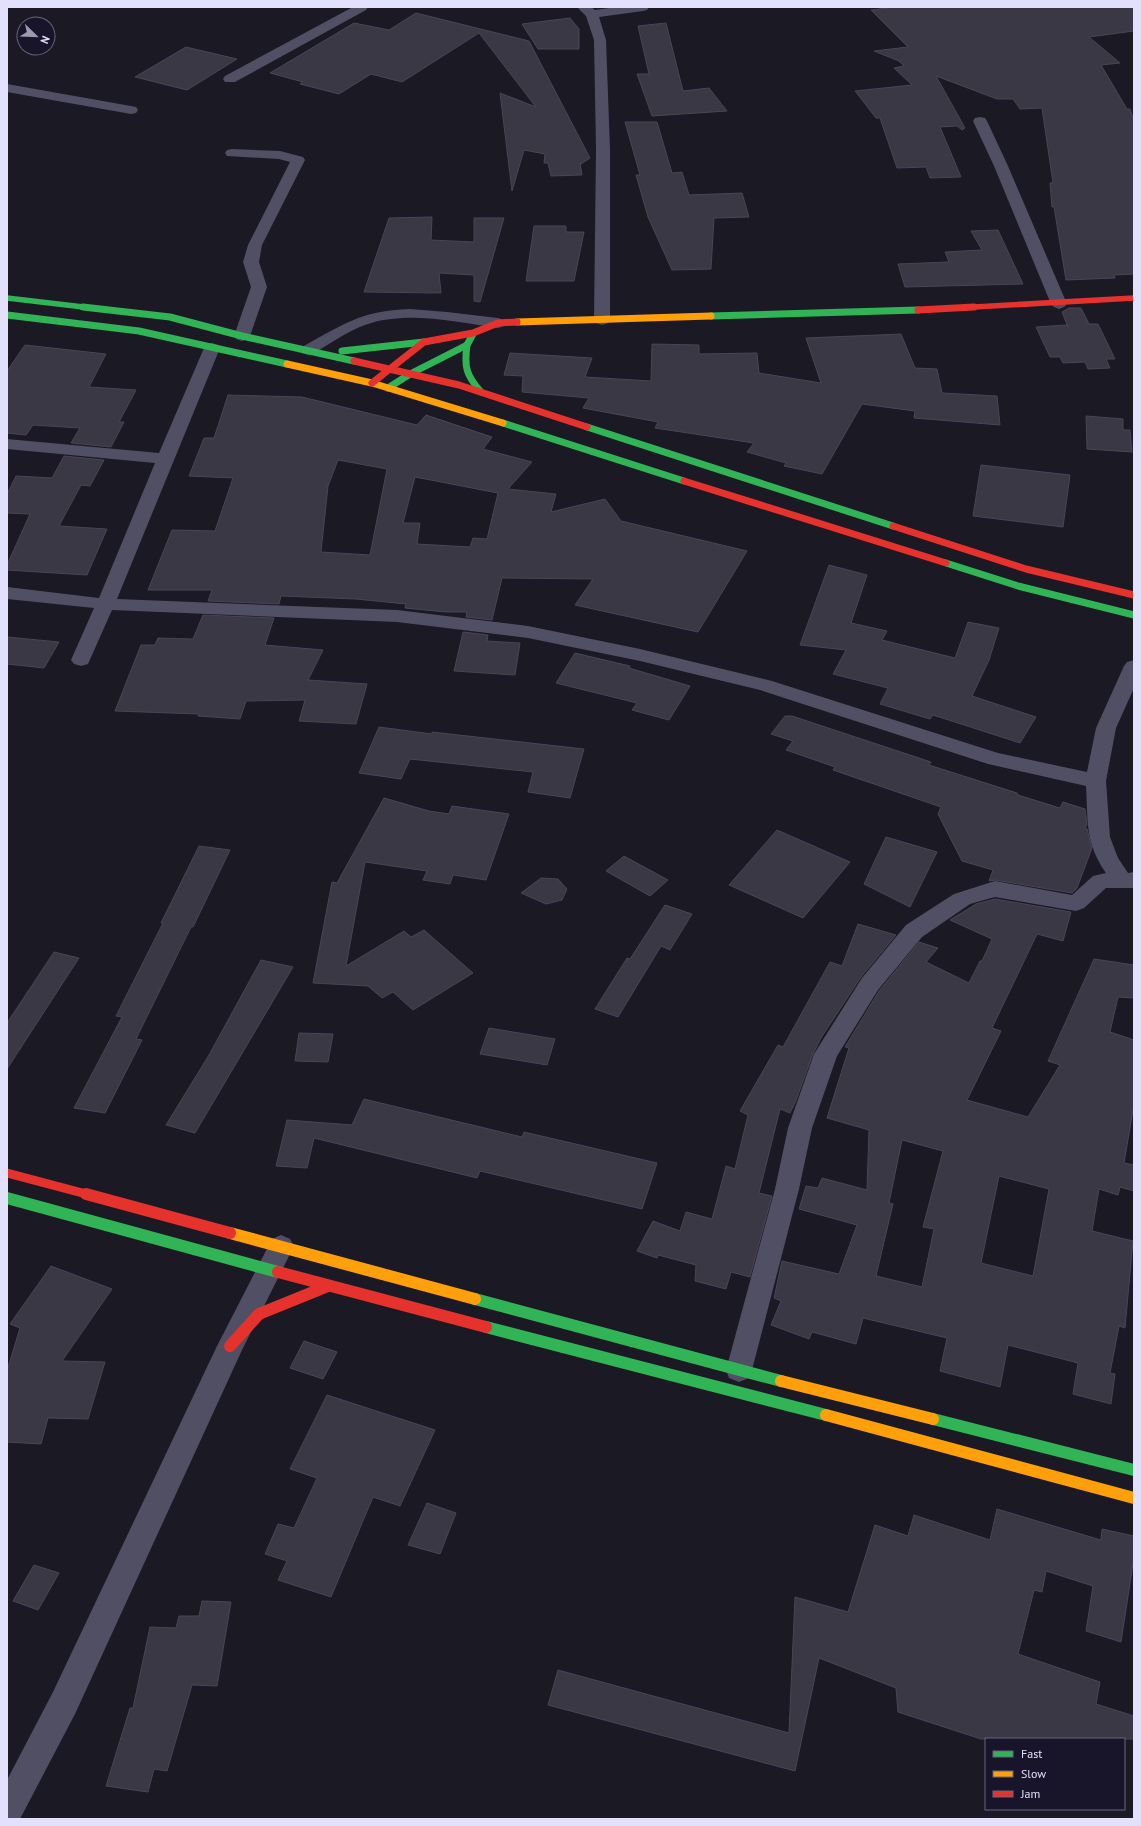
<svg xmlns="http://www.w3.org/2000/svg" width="1141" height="1826" viewBox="0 0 1141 1826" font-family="'PT Sans',sans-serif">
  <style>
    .building { fill: #3a3845; stroke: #494556; fill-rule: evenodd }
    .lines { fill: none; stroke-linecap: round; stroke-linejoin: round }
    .street { fill: #514f64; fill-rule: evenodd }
    .fast-far2 { stroke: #30b455; stroke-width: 5.5 }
    .fast-far1 { stroke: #30b455; stroke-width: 7 }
    .fast { stroke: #30b455; stroke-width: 12 }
    .slow-far1 { stroke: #ff9f0a; stroke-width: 7 }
    .slow { stroke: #ff9f0a; stroke-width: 12 }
    .jam-far3 { stroke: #e5322d; stroke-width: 5.5 }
    .jam-far2 { stroke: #e5322d; stroke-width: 7 }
    .jam-far1 { stroke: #e5322d; stroke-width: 9 }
    .jam { stroke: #e5322d; stroke-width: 12 }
  </style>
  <rect width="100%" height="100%" fill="#1b1924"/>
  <g class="building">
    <path d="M895,7h239v24l-45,6 31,26 -19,2 26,44h3l4,12v153l-20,1 1,3 -49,2 -12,-73h-2l-2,-24h3l-11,-75 -22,1 -7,-10h-16l-61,-23 29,52 -3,2 -5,-4 -17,1 21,50 -31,1 -4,-11 -29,1 -17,-50h-4l-21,-27 57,-6 -18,-17 10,-2 -5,-5 -25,-10 34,-4 -37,-37z"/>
    <path d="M416,13l113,28 61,117 -9,6 -1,-1 2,12 -31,1 -3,-13h-4l1,-9 -21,-4 -12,41 -12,-98 36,14 -57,-74 -77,49 -31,-8 -32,20 -39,-10 3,-2 -33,-9 84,-50 35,7z"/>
    <path d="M570,18l9,11v20h-41l-16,-25z"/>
    <path d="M666,23l17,68 26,-3 18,23 -75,5 -15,-42h12l-11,-48z"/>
    <path d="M186,47l51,12 -50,31 -52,-13z"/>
    <path d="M625,122h32l15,51 10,-1 7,23 53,-2 7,24 -35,1 -3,51 -39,1 -24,-53 -12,-42h4z"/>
    <path d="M432,217l-1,23 43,2v-24h30l-24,84 -6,-1v-26l-35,-2 2,20 -77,-1 25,-74z"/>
    <path d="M534,226h32v6h18l-10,49h-48z"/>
    <path d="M998,230l25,54 -118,3 -7,-23 51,-2 -4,-10 37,-2 -11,-19z"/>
    <path d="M1069,308h12l8,16h9l17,35h-9l4,9 -22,1 -3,-7 -22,1 -3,-6h-10l-14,-30 31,-2 1,2 -6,-15z"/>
    <path d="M901,334l14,34 22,1 5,24 55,3 3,29 -86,-7 1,-7 -53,-7 -40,70 -38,-8 2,-3 -39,-11 7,-9 -99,-15 3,-6 -75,-14 6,-10 -67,-6 1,-16 -19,-1 6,-22 82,5 -7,19 66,4 1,-37 47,1v9l58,-1 2,20 62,10 -15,-45z"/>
    <path d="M25,345l81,9 -17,33 47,3 -17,32h5l-13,25 -40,-4 9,-15 -47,-3 -7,10 -19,-2v-62z"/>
    <path d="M228,395l74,2 115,28 9,-10 66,22 -9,12 49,13 -24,27 48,5 -5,18 54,-13 16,22 126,30 -49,81 -123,-27 18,-26 -91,-1 -10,42 -26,-3 1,-5h-21l-41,-4 1,-4 -50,-5 -75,-3 -2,8 -71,-3 4,-11h-64l24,-60 43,1 18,-53 -44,-2 15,-38h10zM338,460l49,9 -17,86 -49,-3 7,-66zM415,477l83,16 -11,46 -14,-1 -3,9 -53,-3 3,-21h-17z"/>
    <path d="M1086,416l37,3v11h7l2,22 -45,-3z"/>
    <path d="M64,456l40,4 -14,26 -9,-1 -22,41 48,3 -20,46 -80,-5v-5l23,-51 -23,-1v-19l9,-18 36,2z"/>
    <path d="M981,465l89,10 -7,52 -90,-11z"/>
    <path d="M829,565l38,10 -16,48 36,8 -5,9 73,18 13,-36 31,6 -10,32 -17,36 64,21 -16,26 -87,-28 -3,4 -50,-15 8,-16 -55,-14 13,-24 -46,-5z"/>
    <path d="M203,615l71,3 -9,27 58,5 -15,30 59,4 -11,40 -57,-3 6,-21 -59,1 -6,18 -42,-3 1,-2 -84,-3 26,-66h14l3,-7 35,1z"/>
    <path d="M463,632l25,3 -1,6 33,2 -5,32 -61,-4z"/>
    <path d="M7,637l52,5 -15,26 -37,-4z"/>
    <path d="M575,653l55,13 -1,2 61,18 -21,34 -37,-10 5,-7 -81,-20z"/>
    <path d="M785,716h7l139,46 -2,3 88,28 1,2 42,13 3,-6 22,7 2,16 -2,3 2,1 5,19 -15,40 -5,5 -77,-13 -6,1 4,-11 -31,-9 -24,-47 3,-7 -108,-37 2,-3 -49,-17 7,-9 -22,-7z"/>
    <path d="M379,727l53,7v-2l152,17 -14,49 -42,-6 5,-20 -123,-13 -9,20 -42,-6z"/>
    <path d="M384,798l45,13 20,3 3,-8 57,8 -23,66 -33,-5 -3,9 -27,-4 4,-9 -62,-9 -19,104 58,-35 7,6 13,-7 49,43 -60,37 -20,-18 -11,6 -14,-12 -55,-3 19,-101 5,1z"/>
    <path d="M777,830l73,32 -47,56 -74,-33z"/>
    <path d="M886,837l51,15 -27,55 -46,-23z"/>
    <path d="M199,846l31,4 -37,77h-2l-55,112 6,1 -37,73 -31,-5 48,-91 -6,-1 47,-93h-2z"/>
    <path d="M624,856l44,24 -18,16 -44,-25z"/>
    <path d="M541,878l17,1 9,10 -5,11 -16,4 -25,-11z"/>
    <path d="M995,899l76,13 -8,29 -26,-7 -45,94 9,3 -34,69 61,17 32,-52 -12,-4 46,-102 40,6v33l-16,-1 -8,35 24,8v64l-10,59 10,2v26l-14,-4 -2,8 -19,-6 -7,42 41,10 -8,87 -6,-2 -9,47 5,1 -4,30 -38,-10 5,-31 -70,-18 -8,42 -60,-16 7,-33 -84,-20 -7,26 -44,-12 -3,7 -38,-14 10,-24 -7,-3 8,-37 57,13 18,-49 -58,-16 7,-23 12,2 4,-10 45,12 2,-60 -42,-12 22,-70 -4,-1 34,-56 40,-49 19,6 -12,14 43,21 11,-22h2l10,-22 -42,-19 26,-16zM902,1140l41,11 -20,76 11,2 -12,58 -46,-11 17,-72 -4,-1zM999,1176l50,13 -16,87 -52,-13z"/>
    <path d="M665,905l27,9 -22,36 -9,-4 -43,71 -23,-8 32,-51 3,1z"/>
    <path d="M858,924l38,11 -35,42 -40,61 -8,16 -18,49 -5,10 -10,-4 -21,84 13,3 -22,81 -19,-5 -5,17 -31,-8 1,-16 -38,-10 -1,3 -20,-7 16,-30 27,10 6,-19 26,7 14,-53 9,3 13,-54 -8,-4 38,-66 5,2 47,-85 12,4z"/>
    <path d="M54,952l25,6 -72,111v-46z"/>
    <path d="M261,960l32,7 -98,166 -29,-8 43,-70z"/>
    <path d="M489,1028l66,11 -8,26 -67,-11z"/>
    <path d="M299,1033l34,1 -5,28 -33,-1z"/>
    <path d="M364,1099l158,38 2,-5 133,31 -15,46 -162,-38 -3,7 -163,-40 -7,30 -31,-2 11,-46 65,5z"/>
    <path d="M51,1266l61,23 -50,72 43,1 -17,57 -40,-1 -7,26 -34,-2v-71l13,-43 -10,-4z"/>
    <path d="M304,1341l33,11 -14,27 -33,-11z"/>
    <path d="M327,1395l108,35 -35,76 -27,-9 -42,100 -53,-17 9,-19 -22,-7 13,-30 16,4 23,-50 -27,-9z"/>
    <path d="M427,1503l29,10 -16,41 -32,-9z"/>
    <path d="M997,1509l104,31 1,-11 32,7v21l-13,85 -35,-11 7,-45 -47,-15 -4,21 -8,-2 -16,64 82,28 -4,22 38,12v23h-153l-83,-27 -2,-24 -77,-30 -24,113 -247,-66 10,-35 231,63 6,-136 53,15 27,-87 33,11 6,-21 76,25z"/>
    <path d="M34,1565l25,8 -21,37 -25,-9z"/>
    <path d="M202,1601l29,1 -14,84 -25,-1 -25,86 -13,-2 -6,23 -42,-6 24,-78h3l17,-81 26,1 3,-12h20z"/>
  </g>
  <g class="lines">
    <g class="street">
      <path d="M353,7h15l-2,3 -131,72h-10l-2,-3 2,-3z"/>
      <path d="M577,7h14l4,3 21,-3h33l-2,3 -4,1 -44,6 7,23 4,109v171l-2,3 -6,2 -6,-2 -2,-3 2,-171 -2,-109 -8,-24z"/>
      <path d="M7,84l124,22 5,1 2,3 -2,3 -5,1 -124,-22z"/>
      <path d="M980,117l5,1 2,3 21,45 59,138 -3,3 -5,2 -5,-2 -3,-3 -57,-138 -21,-45 2,-3z"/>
      <path d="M232,149l48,2 23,6 2,3 -43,85 -3,17 8,25 -17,49 -2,3 -6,2 -6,-2 -2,-3 17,-49 -8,-25 5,-17 42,-83 -11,-3 -52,-3 -2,-3 2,-3z"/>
      <path d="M410,309l37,3 51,6 6,2 2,3 -2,3 -6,2c-42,-6 -92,-18 -133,-3 -19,7 -35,19 -51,28l-6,2 -6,-2 -2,-3 2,-3c42,-23 58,-36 108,-38z"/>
      <path d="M212,343l6,2 2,3 -103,251 280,11 131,16 112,23 132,32 226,72 89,19 9,-44 28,-62 3,-4 7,-2v28l-18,40 -10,53 4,56 8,21 10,15 6,-1v16h-28l-22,20 -8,3 -81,-14 -25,7 -48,33 -44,53 -41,66 -25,72 -13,61 -47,181 -3,8 -10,4 -10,-4 -3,-8 49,-181 13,-61 26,-74 48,-76 44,-53 48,-31 41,-13 77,14 21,-19 13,-3c-21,-30 -18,-52 -20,-87l-98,-22 -228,-74 -120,-29 -112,-23 -131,-16 -285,-12 -24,54 -7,2 -7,-2 -3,-4 23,-52 -87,-9v-12l92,11 56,-135 -148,-14v-10l152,14 45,-105 2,-3z"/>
      <path d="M281,1235l9,4 4,7 -52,104 -167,364 -55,105h-13v-39l46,-88 164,-346 55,-107z"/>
    </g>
    <path class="fast-far2" d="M7,298l85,10"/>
    <g class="fast-far1">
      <path d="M83,307l87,10 72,19 112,25"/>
      <path d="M7,315l132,16 148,33"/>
      <path d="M711,316l207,-6"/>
      <path d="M467,345c-3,22 -1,30 14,47"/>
      <path d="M342,351l82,-9"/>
      <path d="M388,388l22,-14 57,-29 6,-11"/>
      <path d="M503,423l181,58"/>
      <path d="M587,427l306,99"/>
      <path d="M946,563l72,23 116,29"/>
    </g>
    <g class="fast">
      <path d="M7,1198l271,74"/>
      <path d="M475,1299l306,82"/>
      <path d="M486,1327l340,88"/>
      <path d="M933,1419l201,51"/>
    </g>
    <g class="slow-far1">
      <path d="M517,322l194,-6"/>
      <path d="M287,364l85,19 131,40"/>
    </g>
    <g class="slow">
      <path d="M230,1233l245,66"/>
      <path d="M781,1381l152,38"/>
      <path d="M826,1415l308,83"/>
    </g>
    <path class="jam-far3" d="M956,308l178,-10"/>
    <g class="jam-far2">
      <path d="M918,310l56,-3"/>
      <path d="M354,361l105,24 128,42"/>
      <path d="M372,383l52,-41 49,-9 25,-10 19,-1"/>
      <path d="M684,481l262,82"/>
      <path d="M893,526l133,43 108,26"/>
    </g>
    <path class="jam-far1" d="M7,1173l83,22"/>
    <g class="jam">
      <path d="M86,1194l144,39"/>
      <path d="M278,1272l208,55"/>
      <path d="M230,1346l29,-32 69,-28"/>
    </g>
  </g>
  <rect width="1141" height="1826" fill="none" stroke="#e3e0fc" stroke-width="16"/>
  <rect x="985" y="1738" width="140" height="72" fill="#181429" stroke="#69667d"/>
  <rect x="993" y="1751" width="20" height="6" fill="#30b455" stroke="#69667d"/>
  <text x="1021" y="1758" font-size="12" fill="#e3e0fc">Fast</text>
  <rect x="993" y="1771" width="20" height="6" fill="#ff9f0a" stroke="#69667d"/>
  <text x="1021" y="1778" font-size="12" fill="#e3e0fc">Slow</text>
  <rect x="993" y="1791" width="20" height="6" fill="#e5322d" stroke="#69667d"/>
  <text x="1021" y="1798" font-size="12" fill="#e3e0fc">Jam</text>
  <g transform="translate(36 36) rotate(113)"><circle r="19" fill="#181429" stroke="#69667d"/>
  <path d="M0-3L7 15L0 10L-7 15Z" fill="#9d9ab0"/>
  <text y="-6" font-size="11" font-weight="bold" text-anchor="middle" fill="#e3e0fc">N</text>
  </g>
</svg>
